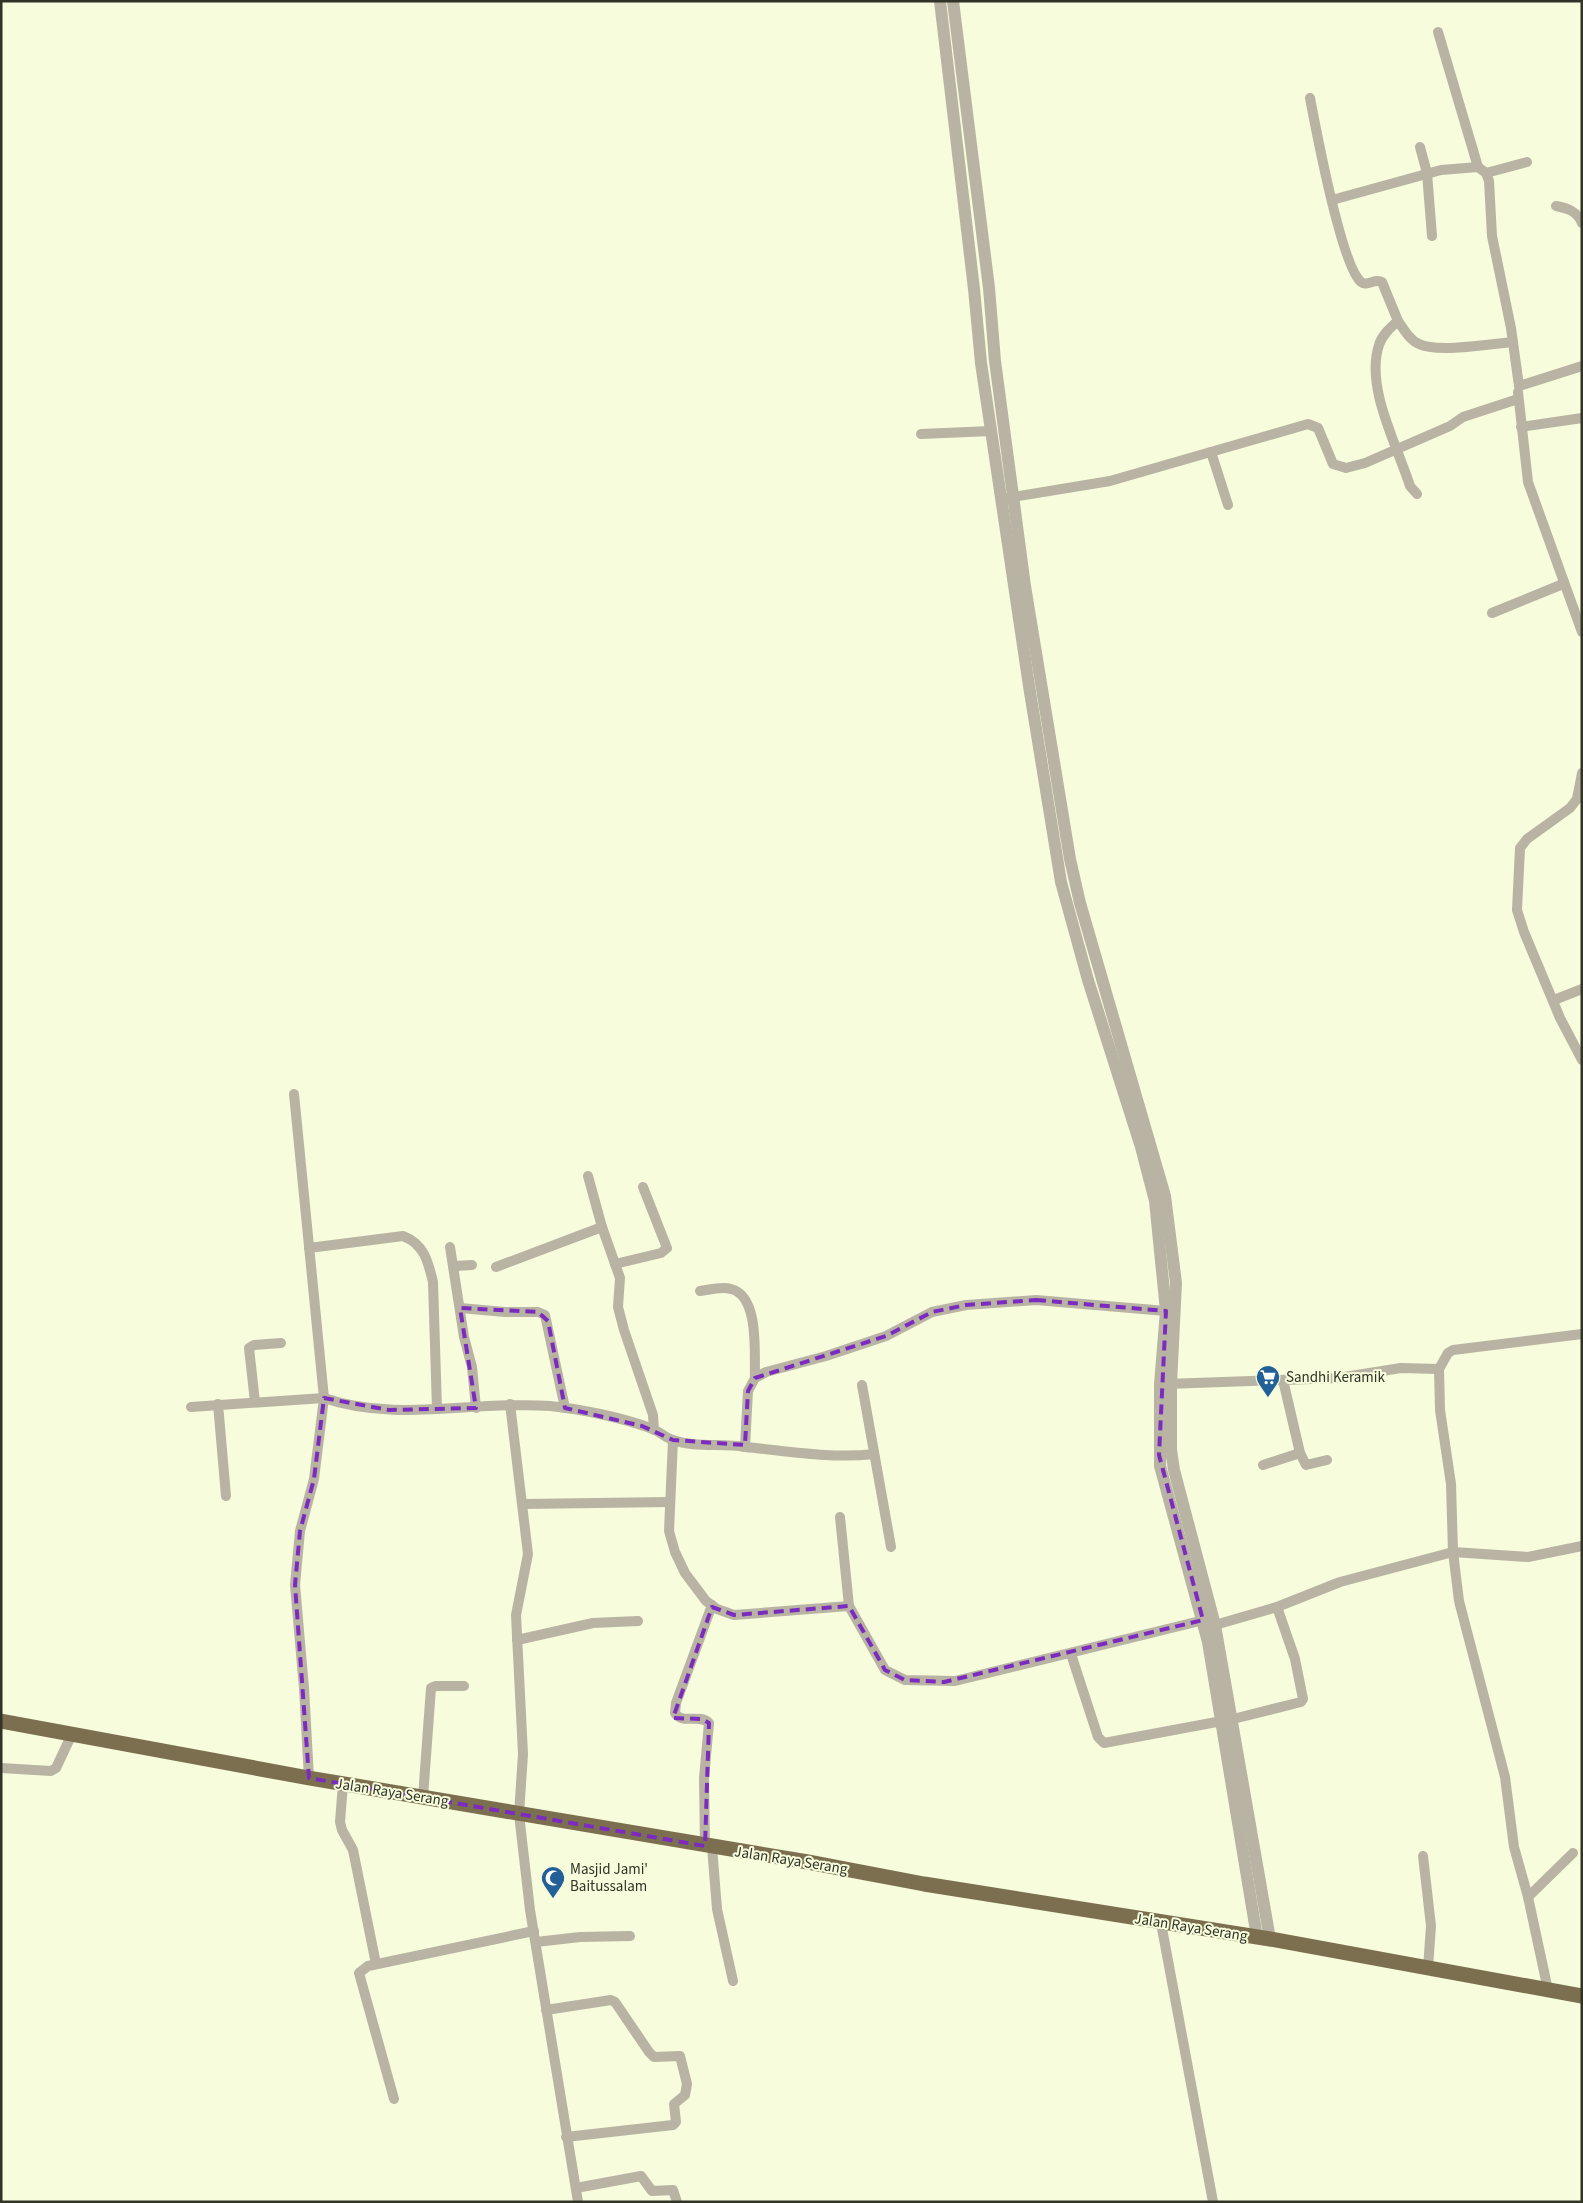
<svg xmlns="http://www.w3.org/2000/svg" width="1583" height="2203" viewBox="0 0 1583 2203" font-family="'Source Sans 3',sans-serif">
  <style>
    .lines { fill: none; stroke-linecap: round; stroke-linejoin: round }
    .minor { stroke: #b9b3a3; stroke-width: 10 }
    .tertiary { stroke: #b9b3a3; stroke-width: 12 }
    .trunk { stroke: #7c6f4f; stroke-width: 15 }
    .marked { fill: none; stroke: #7b2cbf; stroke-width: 4; stroke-dasharray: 10 6; stroke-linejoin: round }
    .labels { text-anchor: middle; stroke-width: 4; stroke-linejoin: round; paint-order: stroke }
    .poi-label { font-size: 15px; fill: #303326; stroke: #f6fcdc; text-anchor: start }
    .street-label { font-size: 15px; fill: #303326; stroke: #f6fcdc }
  </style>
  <rect width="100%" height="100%" fill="#f6fcdc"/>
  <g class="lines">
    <g class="minor">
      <path d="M1438,32l40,135"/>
      <path d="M1310,98c6,31 31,167 51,184 6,5 14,-4 21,0l16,39c-8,7 -16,14 -19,24 -14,42 18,100 31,141l7,8"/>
      <path d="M1420,147l7,26 5,63"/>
      <path d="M1486,173l41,-11"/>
      <path d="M1332,200l109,-30 37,-3 8,6 3,8 3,55 19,92 8,58 63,-20"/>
      <path d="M1556,206c11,2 21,5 26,17"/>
      <path d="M1398,321c6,9 12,19 21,23 18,9 73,0 94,-2"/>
      <path d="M1518,392l10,90 54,150"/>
      <path d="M1521,427l61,-9"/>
      <path d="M921,434l70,-3"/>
      <path d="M1211,452l17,53"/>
      <path d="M1007,498l103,-17 198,-57 10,4 15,36 13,4 19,-5 85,-37 13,-9 55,-18"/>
      <path d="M1492,613l71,-29"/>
      <path d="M1582,773l-5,26 -7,9 -43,31 -7,9 -3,62 7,22 36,86 22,42"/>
      <path d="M1554,1000l28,-11"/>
      <path d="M294,1094l30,304 -10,81 -14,52 -5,54 9,103 5,90"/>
      <path d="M588,1176l14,51 18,51 -2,29 6,23 29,85 1,15"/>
      <path d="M450,1247l14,90 8,30 4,41"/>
      <path d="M309,1248l94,-12c21,8 25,25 30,46l4,127"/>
      <path d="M615,1264l46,-11 6,-5 -24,-61"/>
      <path d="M455,1266l17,-1"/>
      <path d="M496,1267l106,-40"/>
      <path d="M700,1291c9,-1 22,-5 31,-2 29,7 23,66 24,89"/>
      <path d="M460,1308l45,4h33l7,3 20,93"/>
      <path d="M1439,1369l1,41 11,74 2,68 6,49 46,176 9,70 14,50 20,93"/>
      <path d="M1283,1380l17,73"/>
      <path d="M1166,1384l172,-6 63,-10 38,1 9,-16 5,-3 129,-16"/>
      <path d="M862,1385l29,162"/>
      <path d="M255,1402l-6,-54 5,-3 27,-2"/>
      <path d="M218,1404l8,92"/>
      <path d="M510,1404l18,150 -12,61 7,139 -4,60 11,96 48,292"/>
      <path d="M191,1407l133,-9c73,25 150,2 226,8 31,3 74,12 103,23 7,3 13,9 20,11 22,8 49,3 72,7l3,-56 7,-13 11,-6 60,-16 60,-20 46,-24 34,-7 70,-5 130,11"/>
      <path d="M673,1440l-4,91 6,21 10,21 21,28 11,8 17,6 115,-9"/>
      <path d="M745,1447c43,4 86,12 129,7"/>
      <path d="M1263,1465l37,-12 6,12 21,-5"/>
      <path d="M523,1504l147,-2"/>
      <path d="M840,1517l9,89 36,64 20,10 50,1 253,-62"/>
      <path d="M1215,1625l62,-18 63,-25 113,-30 75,5 54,-11"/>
      <path d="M517,1640l76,-17 45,-2"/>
      <path d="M1071,1654l27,83 6,6 118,-22"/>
      <path d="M1233,1719l68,-17 2,-3 -8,-40 -18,-52"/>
      <path d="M1,1768l50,3 5,-3 16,-34"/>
      <path d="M343,1784l-3,38 2,8 11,20 23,114"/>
      <path d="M423,1797l8,-109 5,-2h28"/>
      <path d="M705,1846l-1,-68 5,-55c-9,-10 -27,2 -34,-10l1,-10 36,-98"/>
      <path d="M712,1847l5,62 16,72"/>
      <path d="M1423,1856l8,70 -3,42"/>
      <path d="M1528,1897l45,-44"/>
      <path d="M1161,1923l52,279"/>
      <path d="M536,1942l44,-5 50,-1"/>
      <path d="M546,2010l65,-10 4,2 34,50 5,5 26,-1 7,28 -2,11 -11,9 2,18 -3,3 -107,12"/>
      <path d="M394,2099l-35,-126 9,-7 166,-35"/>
      <path d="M576,2188l65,-12 11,15 21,-1 4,12"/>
    </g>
    <g class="tertiary">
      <path d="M940,1l34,288 7,74 48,323 32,196 27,98 53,167 14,54 11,110 -6,73v82l48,176 49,295"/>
      <path d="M953,1l36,287 6,73 30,225 45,273 10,44 85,293 11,87 -5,101v66l3,20 41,155 55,314"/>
    </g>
    <path class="trunk" d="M1,1721l308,57 499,84 116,22 346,55 312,57"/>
  </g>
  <path class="marked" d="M1036,1300l130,11 -7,144 44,165 -259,62 -39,-2 -20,-10 -36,-64 -115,9 -22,-8 -39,111 29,1 7,4 -4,123 -396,-68 -14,-193 5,-54 14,-52 10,-81 65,12 87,-2 -16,-100 78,4 10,9 17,87 77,18 31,14 72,5 3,-54 7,-13 131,-42 46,-24 34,-7z"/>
  <defs>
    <g id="supermarket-pin" transform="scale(1.25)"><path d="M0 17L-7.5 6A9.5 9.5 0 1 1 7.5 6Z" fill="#236097" stroke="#f6fcdc"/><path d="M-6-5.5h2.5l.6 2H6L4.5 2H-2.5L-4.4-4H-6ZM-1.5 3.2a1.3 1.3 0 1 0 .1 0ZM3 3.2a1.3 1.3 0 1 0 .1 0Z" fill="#fff"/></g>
    <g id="mosque-pin" transform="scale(1.25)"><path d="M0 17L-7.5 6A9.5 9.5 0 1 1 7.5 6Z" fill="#236097" stroke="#f6fcdc"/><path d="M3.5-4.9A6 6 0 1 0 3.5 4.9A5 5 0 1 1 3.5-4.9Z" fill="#fff"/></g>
  </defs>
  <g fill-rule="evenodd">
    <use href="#supermarket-pin" x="1268" y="1377"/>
    <use href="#mosque-pin" x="553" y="1878"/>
  </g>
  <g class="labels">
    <g class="poi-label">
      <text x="1286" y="1382">Sandhi Keramik</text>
      <text x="570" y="1874">Masjid Jami'<tspan x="570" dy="17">Baitussalam</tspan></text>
    </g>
    <g class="street-label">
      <text transform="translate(392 1792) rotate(9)" y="5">Jalan Raya Serang</text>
      <text transform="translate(791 1860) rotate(9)" y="5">Jalan Raya Serang</text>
      <text transform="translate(1191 1927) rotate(9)" y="5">Jalan Raya Serang</text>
    </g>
  </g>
  <rect width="1583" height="2203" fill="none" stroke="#303326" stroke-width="5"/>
</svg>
